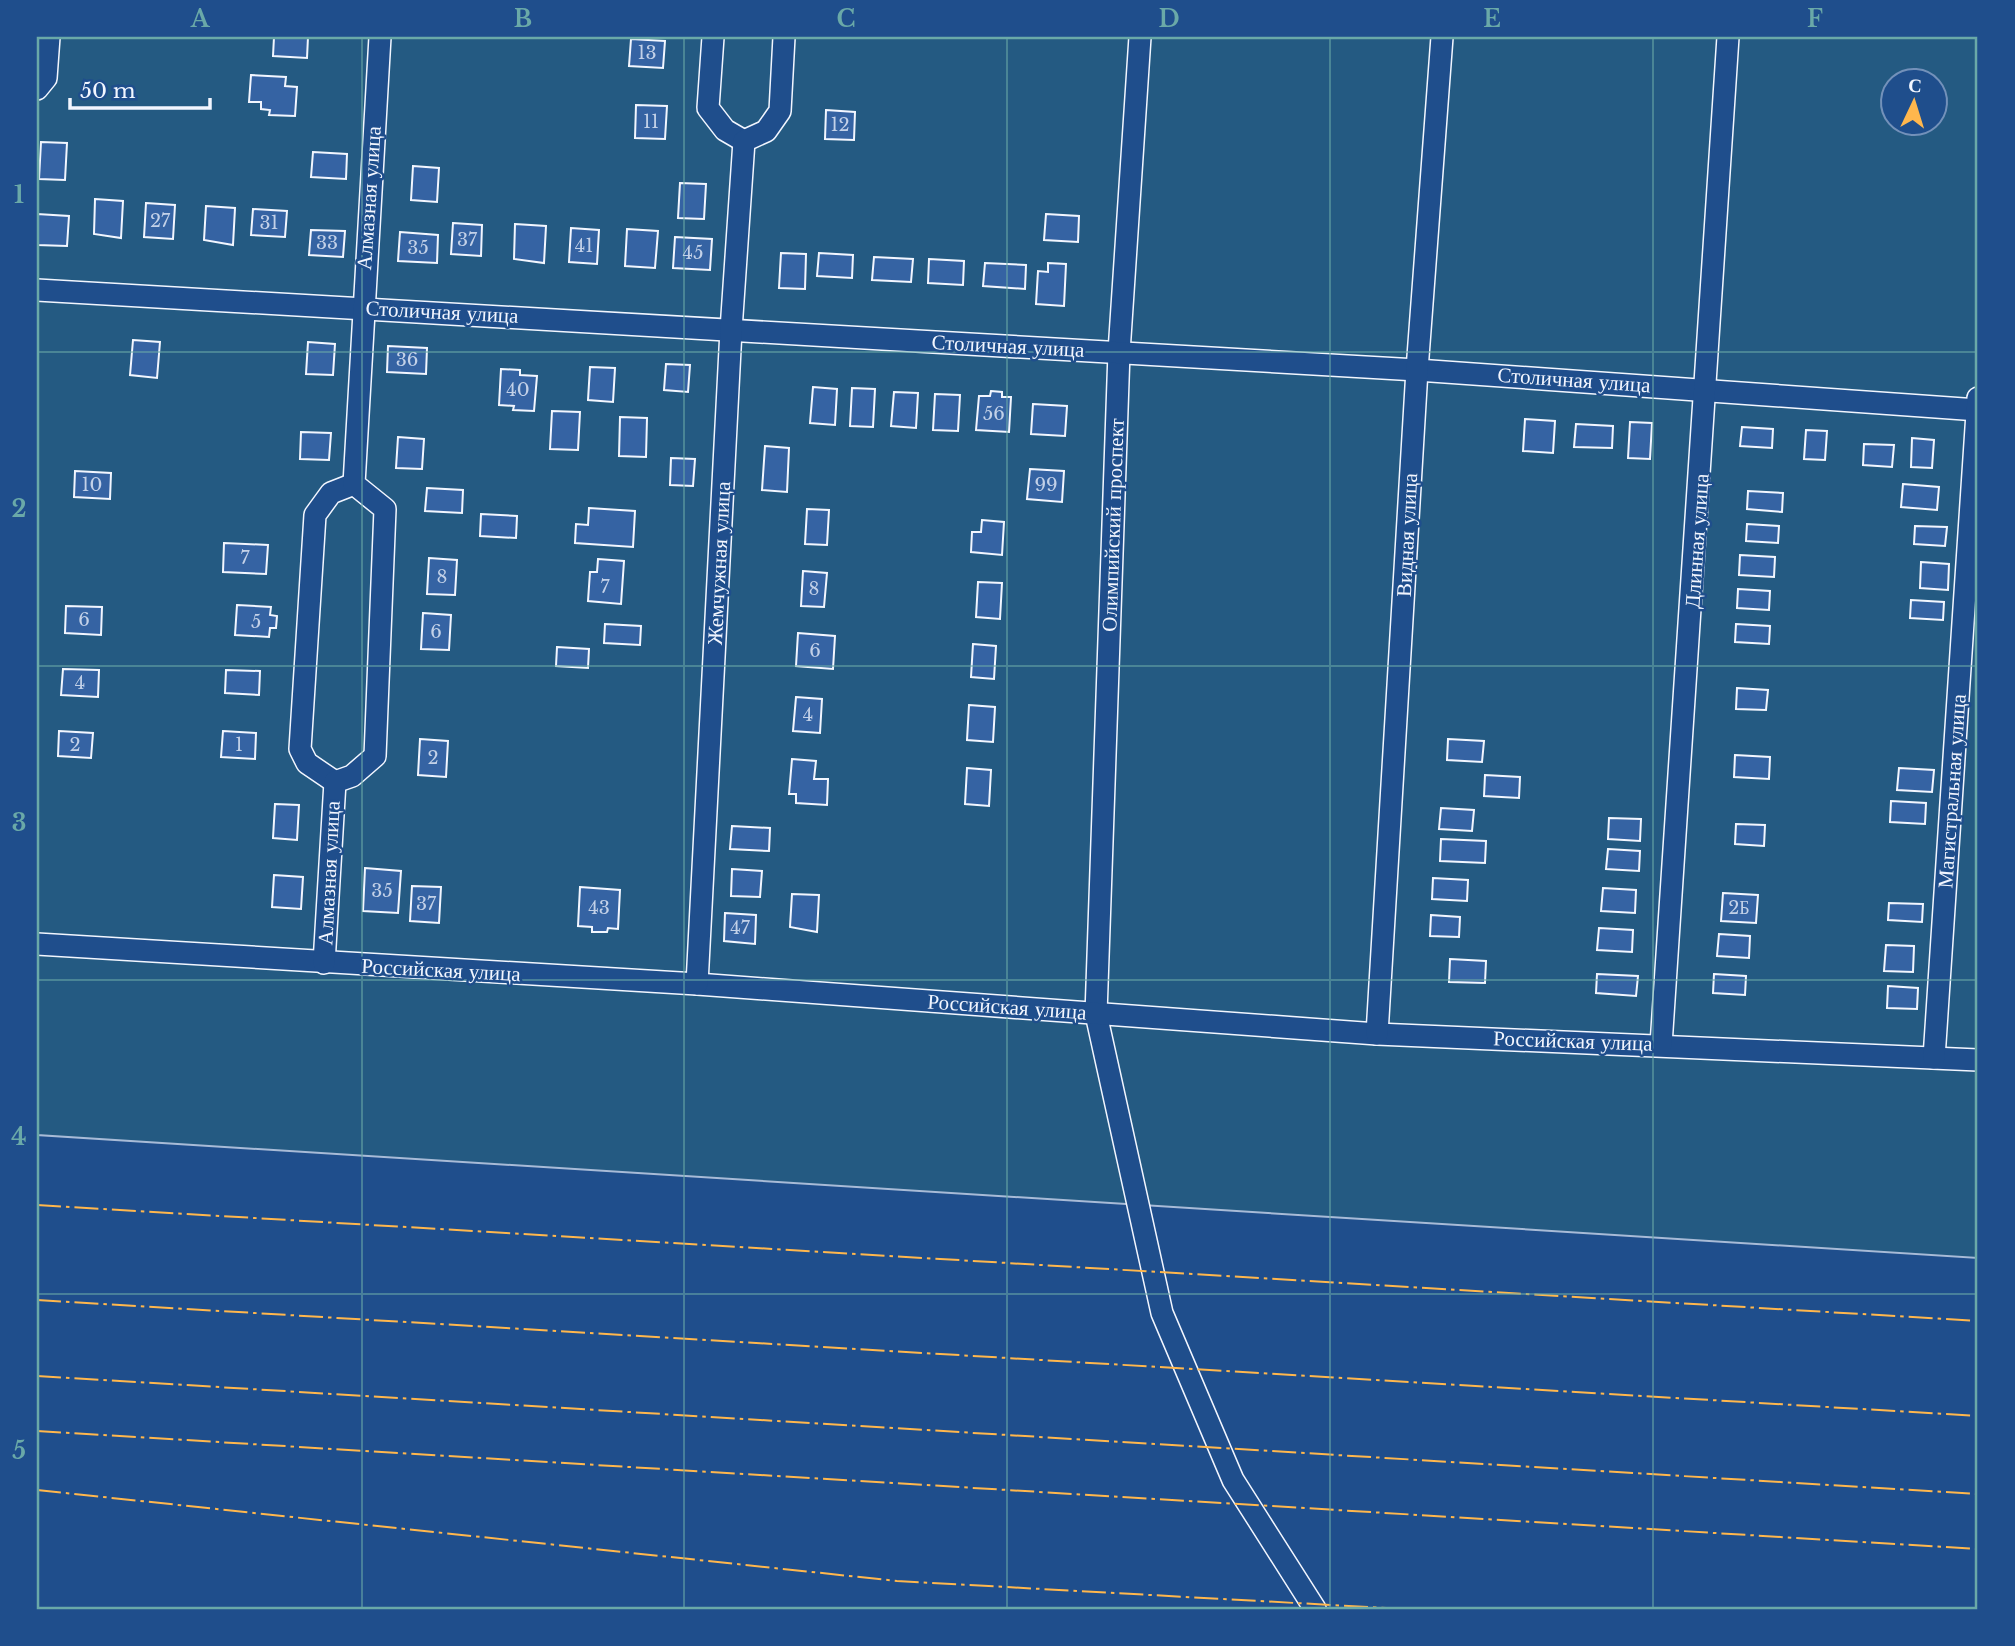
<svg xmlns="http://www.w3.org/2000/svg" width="2015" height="1646" viewBox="0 0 2015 1646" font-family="'Libre Baskerville',serif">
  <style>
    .green { fill: #245a82; stroke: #a8bbd7; stroke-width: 2; fill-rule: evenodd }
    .building { fill: #3563a3; stroke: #f2f6ff; stroke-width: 2 }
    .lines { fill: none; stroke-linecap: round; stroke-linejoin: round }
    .minor-casing { stroke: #f2f6ff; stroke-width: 24 }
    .minor { stroke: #1f4e8c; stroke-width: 21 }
    .power { stroke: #ffb74d; stroke-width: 2; stroke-dasharray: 24 5 3.5 5; stroke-linecap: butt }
    .grid { fill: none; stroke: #6aa9a8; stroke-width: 2; stroke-opacity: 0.55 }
    .labels { text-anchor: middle; stroke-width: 5; stroke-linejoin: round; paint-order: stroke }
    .number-label { font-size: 18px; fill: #c3d1e8 }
    .street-label { font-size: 21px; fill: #f2f6ff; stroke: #1f4e8c }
    .neatline { fill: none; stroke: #6aa9a8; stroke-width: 2.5 }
    .grid-label { font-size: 23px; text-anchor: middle; font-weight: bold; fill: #6aa9a8 }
  </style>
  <rect width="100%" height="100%" fill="#1f4e8c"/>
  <path class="green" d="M37,37h1941v1221l-1941,-123zM1892,80h42v42h-42z"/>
  <g class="building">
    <path d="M274,37h34l-1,21 -34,-2z"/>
    <path d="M631,39l34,2 -2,27 -34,-2z"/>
    <path d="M251,75l35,2 -1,9 12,1 -2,29 -26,-1 1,-5 -9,-1v-7h-12z"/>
    <path d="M636,105l31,1 -2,33 -30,-1z"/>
    <path d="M826,110l29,2 -1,28 -29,-1z"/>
    <path d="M41,142l26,1 -2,37 -26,-1z"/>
    <path d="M313,152l34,2 -1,25 -35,-2z"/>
    <path d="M413,166l26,2 -2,34 -26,-2z"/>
    <path d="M680,183l26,1 -2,35 -26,-1z"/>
    <path d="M95,199l28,2 -2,37 -27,-4z"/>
    <path d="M146,203l29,2 -2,34 -29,-2z"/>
    <path d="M206,206l29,2 -2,37 -29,-5z"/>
    <path d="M253,209l34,2 -2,26 -34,-2z"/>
    <path d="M37,214l32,2 -2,30 -30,-1z"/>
    <path d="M1046,214l33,2 -1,26 -34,-2z"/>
    <path d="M453,223l29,2 -1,31 -30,-2z"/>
    <path d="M515,224l31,2 -2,37 -30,-4z"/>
    <path d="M571,228l28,2 -2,34 -28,-2z"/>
    <path d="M627,229l31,2 -3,37 -30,-2z"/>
    <path d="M311,230l34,1 -2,26 -34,-2z"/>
    <path d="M400,232l38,3 -1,28 -39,-2z"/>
    <path d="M675,237l37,2 -2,31 -37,-2z"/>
    <path d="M781,253l25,1 -1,35 -26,-1z"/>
    <path d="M819,253l34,2 -1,23 -35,-2z"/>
    <path d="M874,257l39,2 -2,23 -39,-2z"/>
    <path d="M929,259l35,2 -1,24 -35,-2z"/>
    <path d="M985,263l41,2 -1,24 -42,-3z"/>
    <path d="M1048,263l18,1 -2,42 -28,-2 2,-33 10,1z"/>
    <path d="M133,340l27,2 -3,36 -27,-3z"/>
    <path d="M308,342l27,2 -2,31 -27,-1z"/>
    <path d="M388,346l39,2 -1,26 -39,-2z"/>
    <path d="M666,364l24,1 -2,27 -24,-2z"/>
    <path d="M590,367l25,1 -2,34 -25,-2z"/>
    <path d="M501,369l19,1v5l17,1 -3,35 -21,-1 1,-4 -15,-1z"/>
    <path d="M813,387l24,2 -2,36 -25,-2z"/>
    <path d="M852,388l23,1 -2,38 -23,-1z"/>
    <path d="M991,391l11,1v5h9l-2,35 -33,-2 3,-34h11z"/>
    <path d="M894,392l24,1 -2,35 -25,-2z"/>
    <path d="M935,394l25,1 -2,36 -25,-1z"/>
    <path d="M1033,404l34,2 -2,30 -34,-2z"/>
    <path d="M552,411l28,1 -2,38 -28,-1z"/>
    <path d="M620,417l27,1 -1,39 -27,-1z"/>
    <path d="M1525,419l30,2 -2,32 -30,-2z"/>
    <path d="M1630,422l22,1 -2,36 -22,-1z"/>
    <path d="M1576,424l37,2 -1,22 -38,-1z"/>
    <path d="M1742,427l31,2 -1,19 -32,-2z"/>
    <path d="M1806,430l21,1 -2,29 -21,-1z"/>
    <path d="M301,432l30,1 -2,27 -29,-1z"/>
    <path d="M398,437l26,2 -2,30 -26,-1z"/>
    <path d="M1912,438l22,2 -2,28 -21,-1z"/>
    <path d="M1864,444l30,1 -2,22 -29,-2z"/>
    <path d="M765,446l24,2 -2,44 -25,-2z"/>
    <path d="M671,458l24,1 -2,27 -23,-1z"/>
    <path d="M1030,469l34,2 -2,31 -35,-3z"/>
    <path d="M75,471l36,2 -1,26 -36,-2z"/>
    <path d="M1903,484l36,3 -2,23 -36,-3z"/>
    <path d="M427,488l36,2 -1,23 -37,-2z"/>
    <path d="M1748,491l35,2 -1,19 -35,-3z"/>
    <path d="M589,508l46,3 -2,36 -58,-4 1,-19 12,1z"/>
    <path d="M807,509l22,1 -2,35 -22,-1z"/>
    <path d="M481,514l36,2 -1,22 -36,-2z"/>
    <path d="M982,520l22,2 -2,33 -31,-3 1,-20h9z"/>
    <path d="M1747,524l32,2 -1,17 -32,-2z"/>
    <path d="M1915,526l32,1 -2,19 -31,-2z"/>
    <path d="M224,543l44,2 -2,29 -43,-2z"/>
    <path d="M1740,555l35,2 -1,20 -35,-2z"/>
    <path d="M429,558l28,2 -2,35 -28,-1z"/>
    <path d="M598,559l26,2 -3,43 -33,-3 2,-29h7z"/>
    <path d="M1921,562l28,2 -1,26 -28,-2z"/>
    <path d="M803,571l24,2 -3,34 -23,-1z"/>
    <path d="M978,582l24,1 -2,36 -24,-2z"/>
    <path d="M1738,589l32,2 -1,19 -32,-2z"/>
    <path d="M1911,600l33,2 -1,18 -33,-2z"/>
    <path d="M237,605l34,2 -1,8 7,1 -1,12h-6l-1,9 -34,-2z"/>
    <path d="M66,606l36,1 -1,28 -36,-2z"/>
    <path d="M423,613l28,2 -2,35 -28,-1z"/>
    <path d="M605,624l36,2 -1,19 -36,-2z"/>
    <path d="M1736,624l34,2 -1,18 -34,-2z"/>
    <path d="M798,633l37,3 -2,33 -37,-3z"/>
    <path d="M973,644l23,2 -2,33 -23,-2z"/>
    <path d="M557,647l32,2 -1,19 -32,-2z"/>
    <path d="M63,669l36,1 -1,27 -37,-2z"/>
    <path d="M226,670l34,1 -1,24 -34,-2z"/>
    <path d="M1737,688l31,2 -2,20 -30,-1z"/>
    <path d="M796,697l26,2 -2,34 -27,-2z"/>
    <path d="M969,705l26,2 -2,35 -26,-2z"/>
    <path d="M59,731l34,2 -2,25 -33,-2z"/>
    <path d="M223,731l33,2 -1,26 -34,-2z"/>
    <path d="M420,739l28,2 -2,36 -28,-2z"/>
    <path d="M1448,739l36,2 -2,21 -35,-2z"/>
    <path d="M1735,755l35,2 -1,22 -35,-2z"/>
    <path d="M792,759l24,2 -2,18h14l-1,26 -31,-2v-9h-7z"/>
    <path d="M967,768l24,2 -2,36 -24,-2z"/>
    <path d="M1899,768l35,2 -2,22 -35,-2z"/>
    <path d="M1485,775l35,2 -1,21 -35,-2z"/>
    <path d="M1891,801l35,2 -1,21 -35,-2z"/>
    <path d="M275,804l24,1 -2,35 -24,-2z"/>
    <path d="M1441,808l33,2 -2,21 -33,-2z"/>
    <path d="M1609,818l32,1 -1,22 -32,-2z"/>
    <path d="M1736,824l29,1 -1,21 -29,-2z"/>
    <path d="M732,826l38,2 -1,23 -39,-2z"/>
    <path d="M1441,839l45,2 -1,22 -45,-2z"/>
    <path d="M1608,849l32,2 -1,20 -33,-2z"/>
    <path d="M365,868l36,3 -3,42 -35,-2z"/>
    <path d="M732,869l30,2 -2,26 -29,-1z"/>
    <path d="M274,875l29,2 -2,32 -29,-2z"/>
    <path d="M1433,878l35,2 -1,21 -35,-2z"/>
    <path d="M412,886l29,1 -2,36 -29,-2z"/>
    <path d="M580,887l40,3 -2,39 -10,-1 -1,4h-15v-5l-14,-1z"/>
    <path d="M1603,888l33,2 -1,23 -34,-2z"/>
    <path d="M1723,893l35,2 -2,28 -35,-2z"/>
    <path d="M792,894l27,1 -2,37 -27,-5z"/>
    <path d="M1889,903l34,1 -1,18 -34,-2z"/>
    <path d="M725,913l31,2 -1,29 -31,-3z"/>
    <path d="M1431,915l29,2 -1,20 -29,-1z"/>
    <path d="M1599,928l34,2 -1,22 -35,-2z"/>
    <path d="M1719,934l31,2 -1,22 -32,-2z"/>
    <path d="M1886,945l28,1 -1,26 -29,-1z"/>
    <path d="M1450,959l36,2 -1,22 -36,-1z"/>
    <path d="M1597,974l41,2 -2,20 -40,-3z"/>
    <path d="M1714,974l32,2 -1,19 -32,-2z"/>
    <path d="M1888,986l30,2 -1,21 -30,-1z"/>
  </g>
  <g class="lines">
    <g class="minor-casing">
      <g id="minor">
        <path d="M713,37l-5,71 17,22 19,11"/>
        <path d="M1140,37l-21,315 -23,662 66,299 71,167 82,129"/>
        <path d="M37,89l9,-11 3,-41"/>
        <path d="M37,290l1380,80 561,40"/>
        <path d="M335,782l-28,-19 -7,-14 15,-234 16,-22 23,-9"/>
        <path d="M37,944l660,40 680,50 601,26"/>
        <path d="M324,963l11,-181 17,-6 23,-20 10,-247 -31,-25 26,-447"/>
        <path d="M697,984l34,-654 13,-189 22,-10 14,-20 4,-74"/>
        <path d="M1377,1034l40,-664 25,-333"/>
        <path d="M1661,1045l67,-1008"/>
        <path d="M1934,1058l44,-660"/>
      </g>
    </g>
    <use href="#minor" class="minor"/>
    <g class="power">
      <path d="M37,1205l1941,116"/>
      <path d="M37,1300l1941,116"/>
      <path d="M37,1376l1941,118"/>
      <path d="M37,1431l1941,118"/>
      <path d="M37,1490l860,91 507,28"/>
    </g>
  </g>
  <path class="grid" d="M362,37v1572M684,37v1572M1007,37v1572M1330,37v1572M1653,37v1572M37,352h1941M37,666h1941M37,980h1941M37,1294h1941"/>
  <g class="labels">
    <g class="number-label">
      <text x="647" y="59">13</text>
      <text x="651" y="128">11</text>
      <text x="840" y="131">12</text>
      <text x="160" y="227">27</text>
      <text x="269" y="229">31</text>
      <text x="467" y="246">37</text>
      <text x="327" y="249">33</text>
      <text x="584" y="252">41</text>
      <text x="418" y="254">35</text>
      <text x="693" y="259">45</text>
      <text x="407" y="366">36</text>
      <text x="518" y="396">40</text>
      <text x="994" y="420">56</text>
      <text x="92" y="491">10</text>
      <text x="1046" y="491">99</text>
      <text x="245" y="564">7</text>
      <text x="442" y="583">8</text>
      <text x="605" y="593">7</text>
      <text x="814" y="595">8</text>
      <text x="84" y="626">6</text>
      <text x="256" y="628">5</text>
      <text x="436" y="638">6</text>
      <text x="815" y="657">6</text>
      <text x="80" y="689">4</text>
      <text x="808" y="721">4</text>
      <text x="75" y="751">2</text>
      <text x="239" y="751">1</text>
      <text x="433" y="764">2</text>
      <text x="382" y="897">35</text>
      <text x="426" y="910">37</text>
      <text x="599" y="914">43</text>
      <text x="1739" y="914">2Б</text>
      <text x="740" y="934">47</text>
    </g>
    <g class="street-label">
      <text transform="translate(369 198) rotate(-86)" y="7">Алмазная улица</text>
      <text transform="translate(442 312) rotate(3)" y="7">Столичная улица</text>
      <text transform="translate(1008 346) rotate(3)" y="7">Столичная улица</text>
      <text transform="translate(1574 380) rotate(4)" y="7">Столичная улица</text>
      <text transform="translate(1113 525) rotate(-88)" y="7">Олимпийский проспект</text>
      <text transform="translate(1407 535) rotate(-87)" y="7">Видная улица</text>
      <text transform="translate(1697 541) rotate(-86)" y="7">Длинная улица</text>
      <text transform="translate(719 563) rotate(-87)" y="7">Жемчужная улица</text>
      <text transform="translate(1952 791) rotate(-86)" y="7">Магистральная улица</text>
      <text transform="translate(329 873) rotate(-87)" y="7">Алмазная улица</text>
      <text transform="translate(441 970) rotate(3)" y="7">Российская улица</text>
      <text transform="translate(1007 1007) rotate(4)" y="7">Российская улица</text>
      <text transform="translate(1573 1041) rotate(2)" y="7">Российская улица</text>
    </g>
  </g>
  <rect width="2015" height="1646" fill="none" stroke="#1f4e8c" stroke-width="77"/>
  <g transform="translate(1914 102) rotate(4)"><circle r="33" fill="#1f4e8c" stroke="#7391ba" stroke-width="2"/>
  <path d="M0-5L12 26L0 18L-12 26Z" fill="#ffb74d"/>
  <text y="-10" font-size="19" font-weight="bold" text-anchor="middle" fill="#f2f6ff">С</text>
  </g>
  <path d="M70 98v10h140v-10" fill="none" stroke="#f2f6ff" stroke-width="3.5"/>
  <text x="80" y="98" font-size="21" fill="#f2f6ff" stroke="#1f4e8c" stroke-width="5" paint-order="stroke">50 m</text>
  <rect x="38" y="38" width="1938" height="1570" class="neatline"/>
  <g class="grid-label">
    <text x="200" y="27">A</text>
    <text x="523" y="27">B</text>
    <text x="846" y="27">C</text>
    <text x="1169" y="27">D</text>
    <text x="1492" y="27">E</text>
    <text x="1815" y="27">F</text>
    <text x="19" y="203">1</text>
    <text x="19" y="517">2</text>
    <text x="19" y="831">3</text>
    <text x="19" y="1145">4</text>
    <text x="19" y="1459">5</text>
  </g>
</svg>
